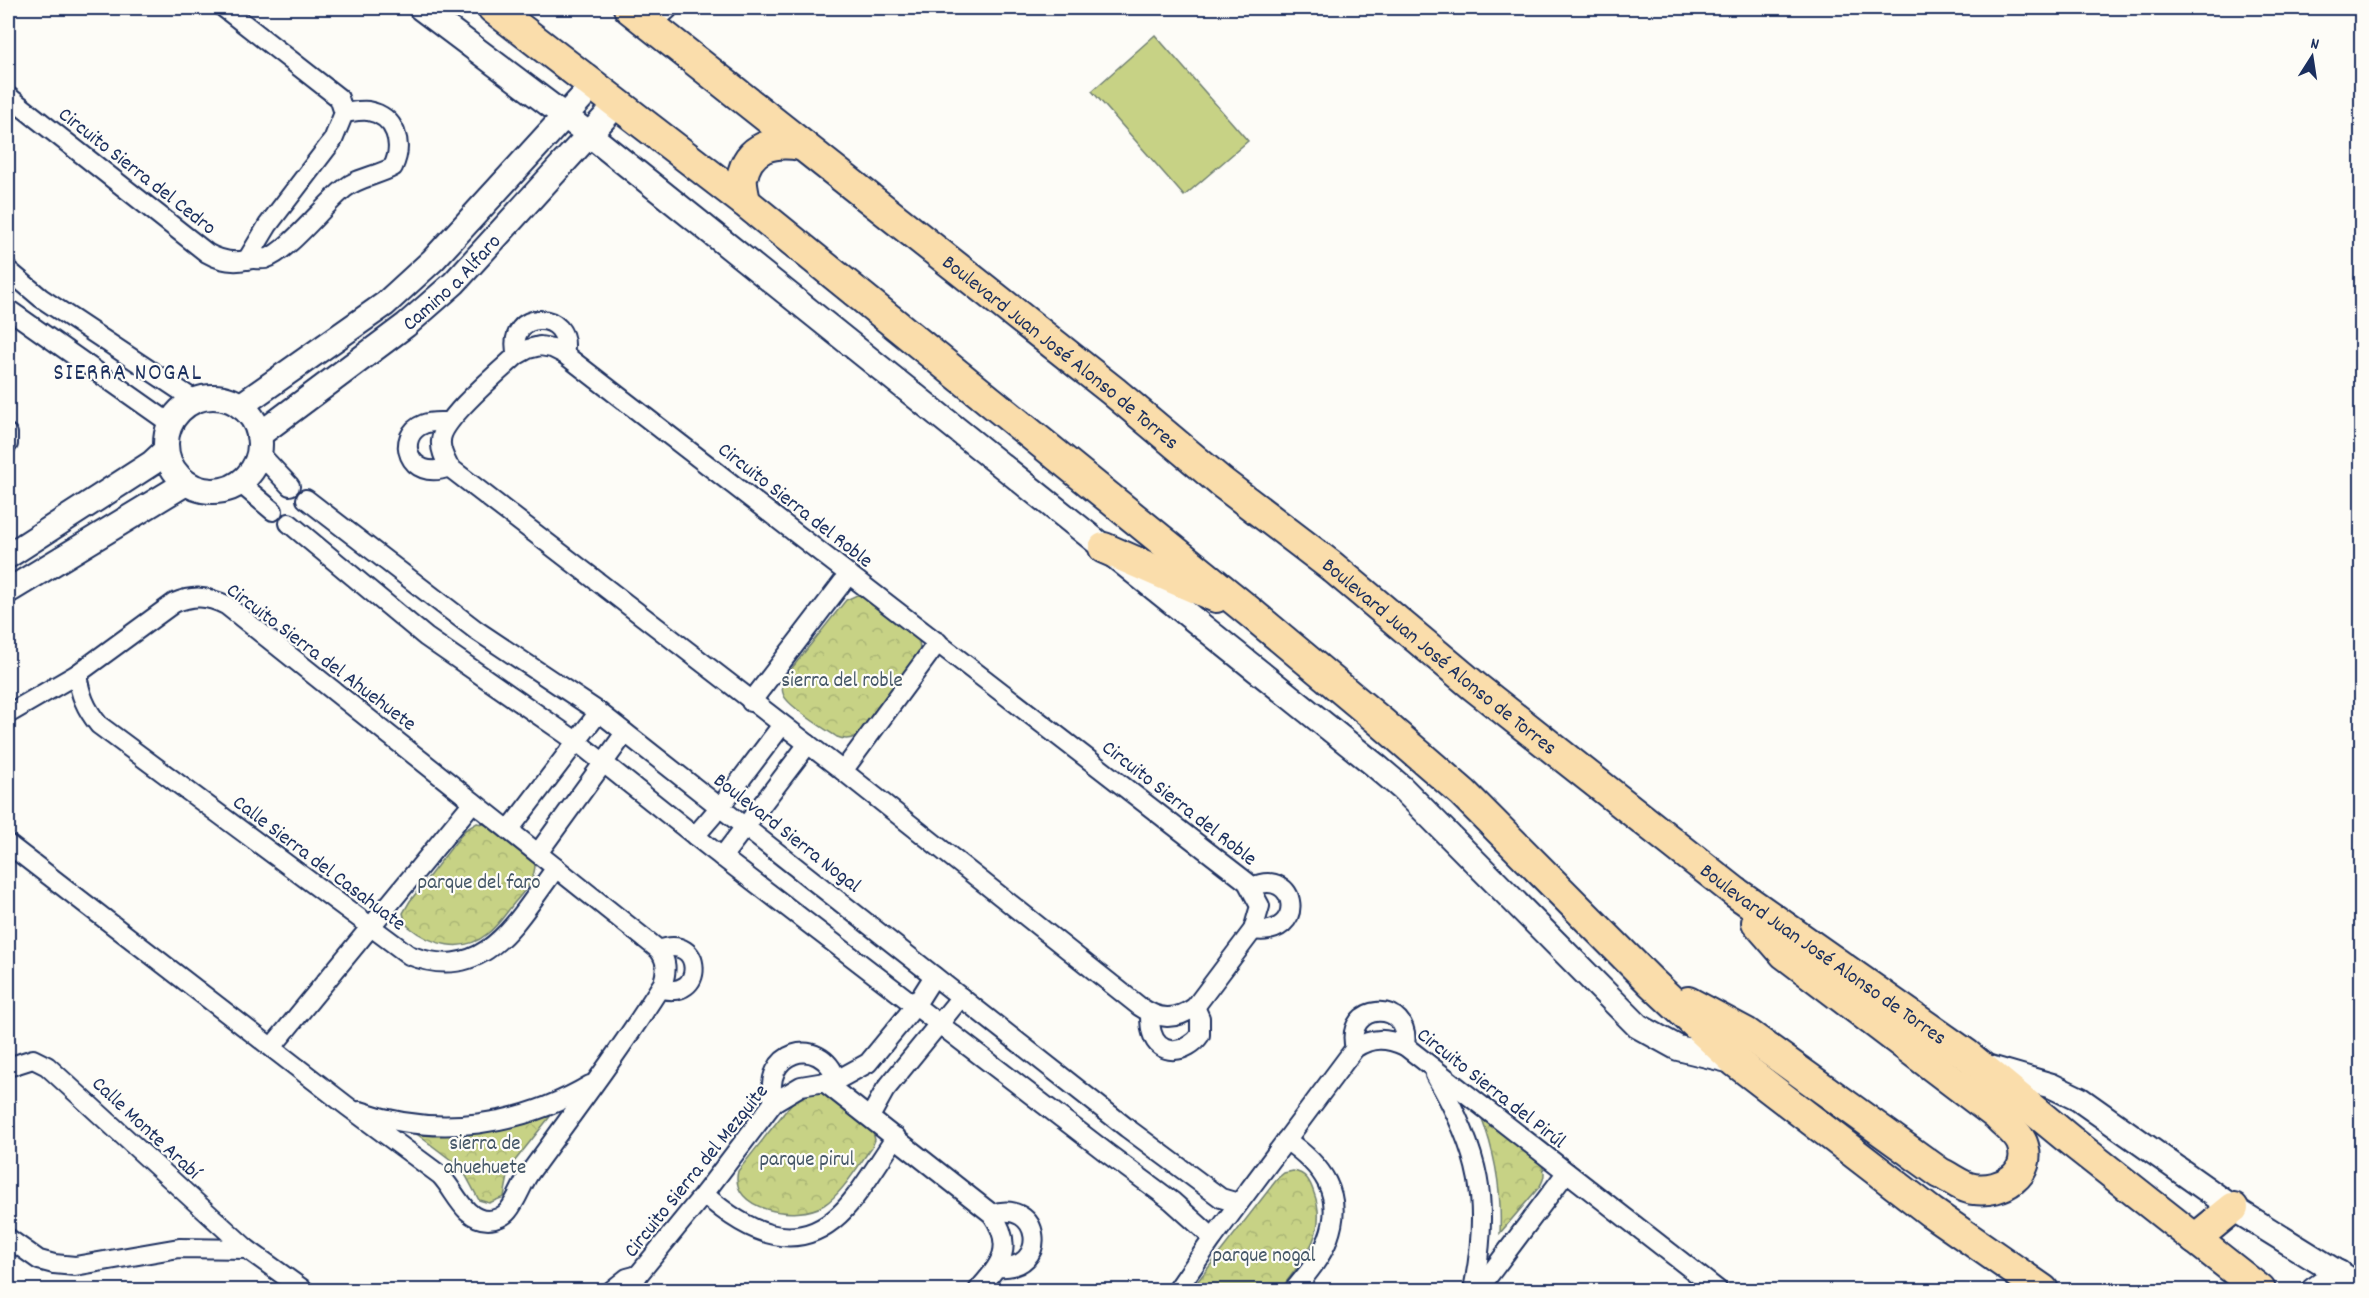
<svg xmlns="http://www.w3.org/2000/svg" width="2369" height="1298" viewBox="0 0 2369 1298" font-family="Dekko,sans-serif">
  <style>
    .forest { fill: url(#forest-crowns); stroke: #718072; stroke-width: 1.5 }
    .pitch { fill: #c7d285; stroke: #718072; stroke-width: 1.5 }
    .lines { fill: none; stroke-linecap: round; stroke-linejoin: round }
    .minor-casing { stroke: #1b2f5e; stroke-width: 22 }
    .tertiary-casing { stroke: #1b2f5e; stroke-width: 28 }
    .primary-casing { stroke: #1b2f5e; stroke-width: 34 }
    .minor { stroke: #fdfcf7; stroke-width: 18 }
    .tertiary { stroke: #fdfcf7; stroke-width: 24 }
    .primary { stroke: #faddab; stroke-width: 30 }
    .labels { text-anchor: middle; stroke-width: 4.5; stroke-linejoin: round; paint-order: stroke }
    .street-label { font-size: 21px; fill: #1b2f5e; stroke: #fdfcf7 }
    .park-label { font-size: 21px; fill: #465868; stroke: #fdfcf7 }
    .quarter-label { font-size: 24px; letter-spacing: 1.5px; fill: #1b2f5e; stroke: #fdfcf7 }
  </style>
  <defs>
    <pattern id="forest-crowns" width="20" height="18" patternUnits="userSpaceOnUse" patternTransform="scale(1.5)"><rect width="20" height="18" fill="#c7d285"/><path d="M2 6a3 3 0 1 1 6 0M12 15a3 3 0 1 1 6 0" fill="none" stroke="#aab575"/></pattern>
  </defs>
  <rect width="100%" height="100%" fill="#fdfcf7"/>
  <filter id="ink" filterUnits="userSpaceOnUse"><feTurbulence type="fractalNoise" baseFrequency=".0167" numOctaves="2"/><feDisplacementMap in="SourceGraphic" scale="12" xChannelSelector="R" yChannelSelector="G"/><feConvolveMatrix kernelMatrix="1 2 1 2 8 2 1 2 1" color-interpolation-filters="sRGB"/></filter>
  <g filter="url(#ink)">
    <g class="forest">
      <path d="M857,595l7,1 55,42 1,13 -61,82c-6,7 -14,7 -22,4 -12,-8 -47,-29 -53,-41 -3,-6 -2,-12 0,-18l62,-78z"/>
      <path d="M477,823l16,3 42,35c1,18 -9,28 -20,41 -9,11 -17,24 -28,32 -24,20 -56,11 -78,-7l-3,-3 -3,-11 7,-12 55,-71z"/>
      <path d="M815,1086l57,42 3,12 -3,7c-13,17 -30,47 -48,58 -27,17 -96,6 -86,-34l61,-77z"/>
      <path d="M556,1109l-42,53 -5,9 -5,26 -15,6 -10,-3 -13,-24 -15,-16 -46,-35z"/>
      <path d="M1481,1116l58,44c6,9 7,16 1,26l-40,47c2,-41 -4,-78 -19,-117z"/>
      <path d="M1293,1171c13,2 17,10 21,22 15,40 -12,68 -34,97h-89l87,-112 6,-5z"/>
    </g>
    <path class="pitch" d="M1155,35l93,106 -64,55 -92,-105z"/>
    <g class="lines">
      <g class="minor-casing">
        <g id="minor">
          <path d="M224,8l115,90 5,15 -11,27 -65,85 -21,35"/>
          <path d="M8,96l199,157c12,7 25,10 39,7 6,-2 13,0 19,-1 22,-6 59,-54 79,-70 14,-12 33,-13 49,-22 11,-23 3,-51 -25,-56 -7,-1 -16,1 -24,2"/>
          <path d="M8,270l33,28 155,103"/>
          <path d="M8,309l163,115"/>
          <path d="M540,346l12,2 12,6 683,528 13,24 -7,24 -58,77c-20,14 -36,13 -56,-1l-296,-235 -394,-304c-4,-8 -9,-17 -8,-26 0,-21 59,-70 76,-86l11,-6z"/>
          <path d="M517,355c-13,-46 57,-47 47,-1"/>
          <path d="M447,422c-7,0 -16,-1 -23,2 -30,11 -16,59 25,43"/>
          <path d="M8,434v10"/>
          <path d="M259,453l31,33"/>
          <path d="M240,483l33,28"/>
          <path d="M306,499l170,131 123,82 528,416 94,70 17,5"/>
          <path d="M289,523l137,114 150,104 133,106 398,306 65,48 41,37"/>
          <path d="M77,674c3,20 8,34 22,51l310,230c77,30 107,-34 147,-87"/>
          <path d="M751,702l98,-128"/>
          <path d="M8,714l69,-40 97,-71c19,-8 33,-7 52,2l433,345c8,11 8,20 4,33 -41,65 -87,126 -132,188 -9,12 -13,28 -23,40 -4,5 -12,9 -20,9 -24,0 -33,-30 -48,-45l-93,-69 -339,-262"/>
          <path d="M843,771l95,-129"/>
          <path d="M509,830l90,-118"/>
          <path d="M695,836l25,-29 62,-82"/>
          <path d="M538,853l87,-120"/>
          <path d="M722,857l86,-113"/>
          <path d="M1252,887c46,-21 56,51 1,43"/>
          <path d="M659,950c45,-18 47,53 1,38"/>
          <path d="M1150,1014c0,6 0,13 2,19 7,25 36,20 48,2v-17l-5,-11"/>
          <path d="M272,1047l201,-245"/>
          <path d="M1355,1048c-12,-46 57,-50 50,-2"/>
          <path d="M8,1067l25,-8 14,7 200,183 57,41"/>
          <path d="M1435,1075c45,77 56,127 38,215"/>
          <path d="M824,1082l168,132c23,33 9,50 -14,76"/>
          <path d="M774,1102c-14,-50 46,-70 63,-22"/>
          <path d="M360,1111c77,27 161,15 230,-26"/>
          <path d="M870,1117l15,-27 76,-93"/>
          <path d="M1286,1140c36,25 59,54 42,99 -7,19 -22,36 -34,51"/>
          <path d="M704,1194c39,35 89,64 135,21 21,-20 40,-54 57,-78"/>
          <path d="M992,1214c50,-16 58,57 7,53"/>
          <path d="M8,1238l31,22 15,4 21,2 104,-18 68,1"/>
          <path d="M612,1290l15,-12 11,-3"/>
          <path d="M632,1290l6,-15 66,-81 70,-92 27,-16 36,-6 31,-17 47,-57 19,-30"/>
          <path d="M1177,1290l36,-52 142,-190c18,-11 31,-10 50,-2l313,244"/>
          <path d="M1478,1290l88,-117"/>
        </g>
      </g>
      <g class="tertiary-casing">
        <g id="tertiary">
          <path d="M421,8l169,127 785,630 27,23 236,238 40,22 58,14"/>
          <path d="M649,22l16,-14"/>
          <circle cx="213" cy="444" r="47"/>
          <path d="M240,406l145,-102 48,-44 161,-176"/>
          <path id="s1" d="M259,435l147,-110 48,-42 164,-180"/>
          <path d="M8,556l144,-93 14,-13"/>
          <path d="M8,591l178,-108"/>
          <path d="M1983,1066l69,20 27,13 154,109 129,80"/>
          <path d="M2314,1290l25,-17"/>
        </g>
      </g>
      <g class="primary-casing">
        <g id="primary">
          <path d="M493,8l252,194 506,411 130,109 82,71 188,189 85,80 195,150 112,78"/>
          <path id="s2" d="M629,8l484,383 108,91 109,83 144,121 261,206 232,163 104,86 189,149"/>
          <path d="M745,202c-1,-7 -4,-17 -3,-24 6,-32 32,-38 59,-33"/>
          <path d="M1104,548l112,49"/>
          <path d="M1688,1002l58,31 194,140c11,5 23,15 34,16 27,4 60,-15 48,-46 -4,-10 -18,-20 -25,-28l-212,-161 -28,-32"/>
          <path d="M2195,1239l38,-31"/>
        </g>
      </g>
      <use href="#minor" class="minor"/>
      <use href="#tertiary" class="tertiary"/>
      <use href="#primary" class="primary"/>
    </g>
  </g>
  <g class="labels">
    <g class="street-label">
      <text transform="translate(138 170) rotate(38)" y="7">Circuito Sierra del Cedro</text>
      <text dy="7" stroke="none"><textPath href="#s1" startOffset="246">Camino a Alfaro</textPath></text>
      <text dy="7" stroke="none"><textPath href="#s2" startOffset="552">Boulevard Juan José Alonso de Torres</textPath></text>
      <text transform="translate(796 504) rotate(38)" y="7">Circuito Sierra del Roble</text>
      <text transform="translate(322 656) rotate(37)" y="7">Circuito Sierra del Ahuehuete</text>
      <text dy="7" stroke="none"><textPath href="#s2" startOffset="1038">Boulevard Juan José Alonso de Torres</textPath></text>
      <text transform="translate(1180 802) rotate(38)" y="7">Circuito Sierra del Roble</text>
      <text transform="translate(788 832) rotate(38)" y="7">Boulevard Sierra Nogal</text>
      <text transform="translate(320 862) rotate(37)" y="7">Calle Sierra del Casahuate</text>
      <text dy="7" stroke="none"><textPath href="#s2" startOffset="1524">Boulevard Juan José Alonso de Torres</textPath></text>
      <text transform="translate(1492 1087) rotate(38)" y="7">Circuito Sierra del Pirúl</text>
      <text transform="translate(147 1127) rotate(43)" y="7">Calle Monte Arabí</text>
      <text transform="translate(695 1170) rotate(-51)" y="7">Circuito Sierra del Mezquite</text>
    </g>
    <g class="park-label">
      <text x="842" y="686">sierra del roble</text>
      <text x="479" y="888">parque del faro</text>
      <text x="485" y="1149">sierra de<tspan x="485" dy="24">ahuehuete</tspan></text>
      <text x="807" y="1165">parque pirul</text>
      <text x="1264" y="1261">parque nogal</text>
    </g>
    <g class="quarter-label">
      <text x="128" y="379">SIERRA NOGAL</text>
    </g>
  </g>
  <rect width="2369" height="1298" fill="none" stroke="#fdfcf7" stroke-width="30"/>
  <rect x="15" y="15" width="2339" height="1268" fill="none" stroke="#1b2f5e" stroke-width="2" filter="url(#ink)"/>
  <g transform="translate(2312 57) rotate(12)" stroke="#fdfcf7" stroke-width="4.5" paint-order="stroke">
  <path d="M0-4.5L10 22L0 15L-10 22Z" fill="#1b2f5e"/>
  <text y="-9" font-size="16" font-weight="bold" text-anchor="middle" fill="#1b2f5e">N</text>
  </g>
</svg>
